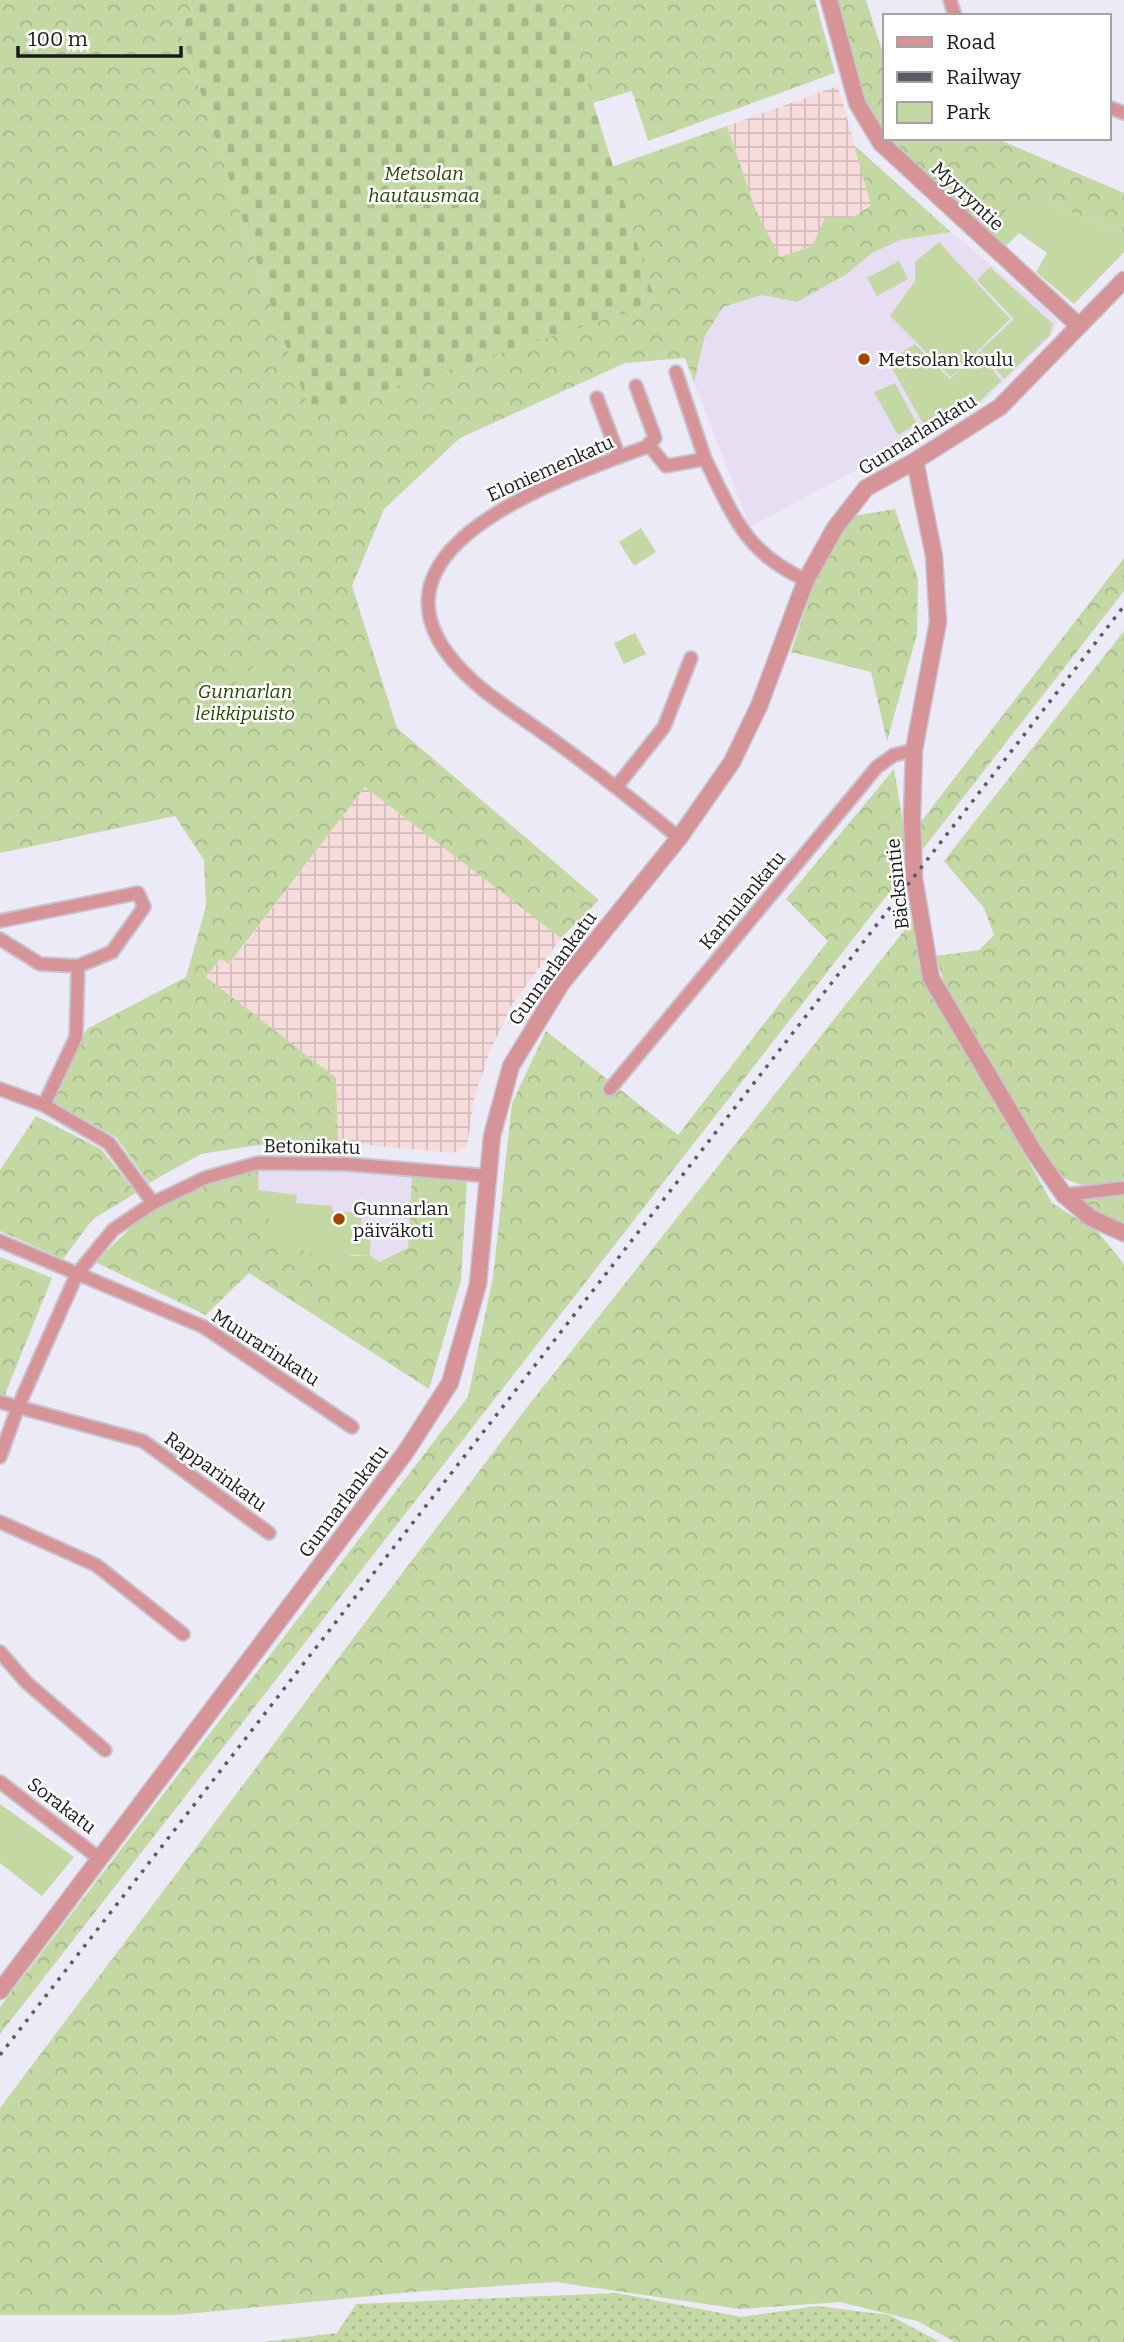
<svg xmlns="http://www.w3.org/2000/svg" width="1124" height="2342" viewBox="0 0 1124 2342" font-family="Bitter,serif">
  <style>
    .industrial { fill: url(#industrial-grid) }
    .education { fill: #e7def3 }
    .grass { fill: url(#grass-dots) }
    .forest { fill: url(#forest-crowns) }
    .cemetery { fill: url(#cemetery-stones) }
    .green { fill: #c3d8a3 }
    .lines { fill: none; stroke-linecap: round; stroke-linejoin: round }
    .minor-casing { stroke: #c7c4d0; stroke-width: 16 }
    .tertiary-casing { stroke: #c7c4d0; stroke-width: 19 }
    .minor { stroke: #d69498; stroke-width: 12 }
    .tertiary { stroke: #d69498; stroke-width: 16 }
    .rail { stroke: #5d5b63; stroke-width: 3.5; stroke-dasharray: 3.5 7; stroke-linecap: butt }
    .poi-dot { fill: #a54300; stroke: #fff; stroke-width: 2.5 }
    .labels { text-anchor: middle; stroke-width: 5; stroke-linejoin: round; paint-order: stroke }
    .park-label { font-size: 19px; font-style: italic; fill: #304301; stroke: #fff }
    .street-label { font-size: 19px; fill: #1a191e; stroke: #fff }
    .poi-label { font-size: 19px; fill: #1a191e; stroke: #fff; text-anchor: start }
  </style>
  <defs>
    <pattern id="industrial-grid" width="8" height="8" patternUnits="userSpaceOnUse" patternTransform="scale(1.75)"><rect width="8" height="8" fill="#f6dbda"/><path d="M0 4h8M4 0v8" fill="none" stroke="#d2bbbb"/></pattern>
    <pattern id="grass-dots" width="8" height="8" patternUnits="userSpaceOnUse" patternTransform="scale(1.75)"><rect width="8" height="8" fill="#c3d8a3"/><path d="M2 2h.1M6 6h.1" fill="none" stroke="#a7b98c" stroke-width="1.8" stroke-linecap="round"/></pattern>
    <pattern id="forest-crowns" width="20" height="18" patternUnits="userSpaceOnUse" patternTransform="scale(1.75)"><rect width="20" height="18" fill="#c3d8a3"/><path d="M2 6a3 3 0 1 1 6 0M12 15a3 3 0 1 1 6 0" fill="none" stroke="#a7b98c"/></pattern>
    <pattern id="cemetery-stones" width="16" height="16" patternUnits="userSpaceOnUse" patternTransform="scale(1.75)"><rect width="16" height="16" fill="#c3d8a3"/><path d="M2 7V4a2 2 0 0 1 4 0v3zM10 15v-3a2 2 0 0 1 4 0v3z" fill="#a7b98c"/></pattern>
  </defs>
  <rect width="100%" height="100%" fill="#edeaf7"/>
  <g class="industrial">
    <path d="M838,86l33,118 -19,14 -27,1 -13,27 -32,11 -24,-46 -29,-85z"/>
    <path d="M365,787l196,151 -50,68 -21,45 -16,48 -7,47 -14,7 -115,-11 -2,-64 -130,-101 16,-19 8,6z"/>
  </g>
  <g class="education">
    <path d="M951,232l97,79 10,11 -7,14 -68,66 -233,125 -56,-145 11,-46 18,-29 39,-12 35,7 50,-28 25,-21 28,-13z"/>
    <path d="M302,1167l110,10 -4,71 -30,14 -8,-7 -18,1 -94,-53v-34z"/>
  </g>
  <path class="grass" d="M617,2293l125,24 75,-11 72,9 51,27h-676l73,-9 19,-29z"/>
  <g class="forest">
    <path d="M0,0h189l5,15 -17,7 91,274 387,8 -44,-137 116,-41 29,85 24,46 32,-11 13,-28h27l19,-13 -17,-60 97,87 -51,8 -28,13 -25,21 -50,28 -35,-7 -39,12 -18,29 -11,46 -9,-24 -60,5 -165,75 -76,71 -32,77 45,142 202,172 -38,38 -196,-151 -136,177 -8,-6 -15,19 130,101 2,64 -67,1 -70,11 -52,29 -33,-46 -64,-36 35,-72 99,-52 20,-70 -2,-47 -29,-44 -175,37z"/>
    <path d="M561,0h254l20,73 -187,68 -16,-50 -40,12z"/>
    <path d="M838,0h28l18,57v79l-27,-52z"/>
    <path d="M886,138h109l129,55v40l-70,-27 -66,28z"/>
    <path d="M895,509l23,70 -1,55 -30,107 -16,-69 -80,-20 27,-80 36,-56z"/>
    <path d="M1124,558v33l-1124,1443v-27l468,-610 25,-120 19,-174 34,-72 132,104 150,-194 -42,-42 108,-130 12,72z"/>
    <path d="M1124,631v548c-28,11 -43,9 -68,-5l-110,-184 -10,-34 43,-6 15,-15 -10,-27 -40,-47z"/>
    <path d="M915,917l4,49 133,237 46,29 26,32v1078h-169l-38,-21 -77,-19 -100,7 -185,-27 -143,10 -236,23h-176v-207l528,-702z"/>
    <path d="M36,1116l65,33 35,44 -43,26 -30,40 -63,-28v-61z"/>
    <path d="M258,1169l1,34 93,53 18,-1 9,7 29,-14 4,-71 55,3 -6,100 -32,109 -180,-116 -43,42 -111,-53 52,-50 51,-25z"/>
    <path d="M1124,1192v34l-42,-23 6,-4z"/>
    <path d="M0,1257l52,21 -48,119 -4,-1z"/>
  </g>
  <path class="cemetery" d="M189,0h372l95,303 -345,111 -43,-118 -91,-274 17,-7z"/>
  <g class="green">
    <path d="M1054,206l70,27v19l-50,52 -38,-32 11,-19 -28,-20 -15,15 -16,-14 20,-26z"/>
    <path d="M939,242l71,77 -59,58 -61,-61 25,-35v-19z"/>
    <path d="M899,261l9,18 -31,17 -10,-18z"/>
    <path d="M990,267l63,57 -3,11 -46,44 -23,-29 33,-31 -37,-39z"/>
    <path d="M915,344l35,35 30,-28 21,30 -21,20 -54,28 -38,-68z"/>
    <path d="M895,383l22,41 -19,11 -24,-43z"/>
    <path d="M641,528l15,24 -22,14 -15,-24z"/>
    <path d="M635,633l11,21 -22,10 -10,-21z"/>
    <path d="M255,665l28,30 -48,45 -28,-31z"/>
    <path d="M258,1190l39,5 -1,8 36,3v5l30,2 -2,25 11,1 -1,16 -58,-1 -27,-11 -27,-40z"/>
    <path d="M0,1804l74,53 -32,39 -42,-33z"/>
  </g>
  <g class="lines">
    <g class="minor-casing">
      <g id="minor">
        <path d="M950,0l5,16"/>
        <path d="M1108,107l16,6"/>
        <path d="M676,372l29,87"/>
        <path d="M636,386l19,52 -9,9"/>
        <path d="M597,398l22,59"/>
        <path d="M617,786l47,-59 27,-69"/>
        <path d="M679,838c-41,-34 -83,-67 -126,-98 -26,-19 -54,-36 -78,-57 -142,-126 75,-201 171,-236l6,2 14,17 39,-7c28,56 40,94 101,121"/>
        <path d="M0,921l138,-28 6,14 -32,45 -34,14 -38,-2 -40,-25"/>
        <path d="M0,1089l44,16 65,38 44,60"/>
        <path d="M610,1089l267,-322 17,-12 20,-5"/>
        <path d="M44,1105l32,-68 2,-71"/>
        <path d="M1064,1195l60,-7"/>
        <path d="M0,1241l204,86 148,100"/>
        <path d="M0,1402l143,39 126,92"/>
        <path d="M0,1457l18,-50 59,-133 36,-44 40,-27 52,-25 53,-15 88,1 142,12"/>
        <path d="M0,1522l96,43 87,69"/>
        <path d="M0,1652l27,31 78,67"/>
        <path d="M0,1782l100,77"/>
      </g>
    </g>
    <g class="tertiary-casing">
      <g id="tertiary">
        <path d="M829,0l28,103 24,40 198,183"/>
        <path d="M915,461l19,95 4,66 -24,128 -2,67 2,61 17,100 103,174 30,43 27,23 33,15"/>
        <path d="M0,1991l405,-538 45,-70 28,-99 14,-148 19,-70 50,-82 118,-146 53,-76 27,-56 47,-126 29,-52 31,-40 49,-27 85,-54 124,-127"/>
      </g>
    </g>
    <use href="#minor" class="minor"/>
    <use href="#tertiary" class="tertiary"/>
    <path class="rail" d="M0,2055l1124,-1449"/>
  </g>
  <g class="poi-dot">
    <circle cx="864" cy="359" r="7"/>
    <circle cx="339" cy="1219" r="7"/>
  </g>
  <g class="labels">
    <g class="park-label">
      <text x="424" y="180">Metsolan<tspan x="424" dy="22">hautausmaa</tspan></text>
      <text x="245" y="698">Gunnarlan<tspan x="245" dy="22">leikkipuisto</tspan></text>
    </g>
    <g class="street-label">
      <text transform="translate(968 196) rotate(43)" y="7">Myyryntie</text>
      <text transform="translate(917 434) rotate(-32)" y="7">Gunnarlankatu</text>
      <text transform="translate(550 468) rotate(-24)" y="7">Eloniemenkatu</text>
      <text transform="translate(897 884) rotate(-96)" y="7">Bäcksintie</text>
      <text transform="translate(742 900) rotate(-50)" y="7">Karhulankatu</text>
      <text transform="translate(552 968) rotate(-54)" y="7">Gunnarlankatu</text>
      <text transform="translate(312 1146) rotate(1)" y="7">Betonikatu</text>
      <text transform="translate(266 1347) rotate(33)" y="7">Muurarinkatu</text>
      <text transform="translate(216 1471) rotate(36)" y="7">Rapparinkatu</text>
      <text transform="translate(343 1501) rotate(-53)" y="7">Gunnarlankatu</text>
      <text transform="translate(62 1805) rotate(37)" y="7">Sorakatu</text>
    </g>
    <g class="poi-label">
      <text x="878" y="366">Metsolan koulu</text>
      <text x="353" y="1215">Gunnarlan<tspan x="353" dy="22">päiväkoti</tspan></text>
    </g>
  </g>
  <rect x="883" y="14" width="228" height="126" fill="#ffffff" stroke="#a3a3a5" stroke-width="2"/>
  <rect x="897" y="37" width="35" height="10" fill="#d69498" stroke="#a3a3a5" stroke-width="2"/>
  <text x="946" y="49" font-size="21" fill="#1a191e">Road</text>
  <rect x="897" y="72" width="35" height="10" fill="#5d5b63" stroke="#a3a3a5" stroke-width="2"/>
  <text x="946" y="84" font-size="21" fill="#1a191e">Railway</text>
  <rect x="897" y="102" width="35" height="21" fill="#c3d8a3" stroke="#a3a3a5" stroke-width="2"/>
  <text x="946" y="119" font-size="21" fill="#1a191e">Park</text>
  <path d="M18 46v10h163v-10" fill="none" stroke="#1a191e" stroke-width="3.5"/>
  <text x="28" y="46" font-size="21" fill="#1a191e" stroke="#ffffff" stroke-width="5" paint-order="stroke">100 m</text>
</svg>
